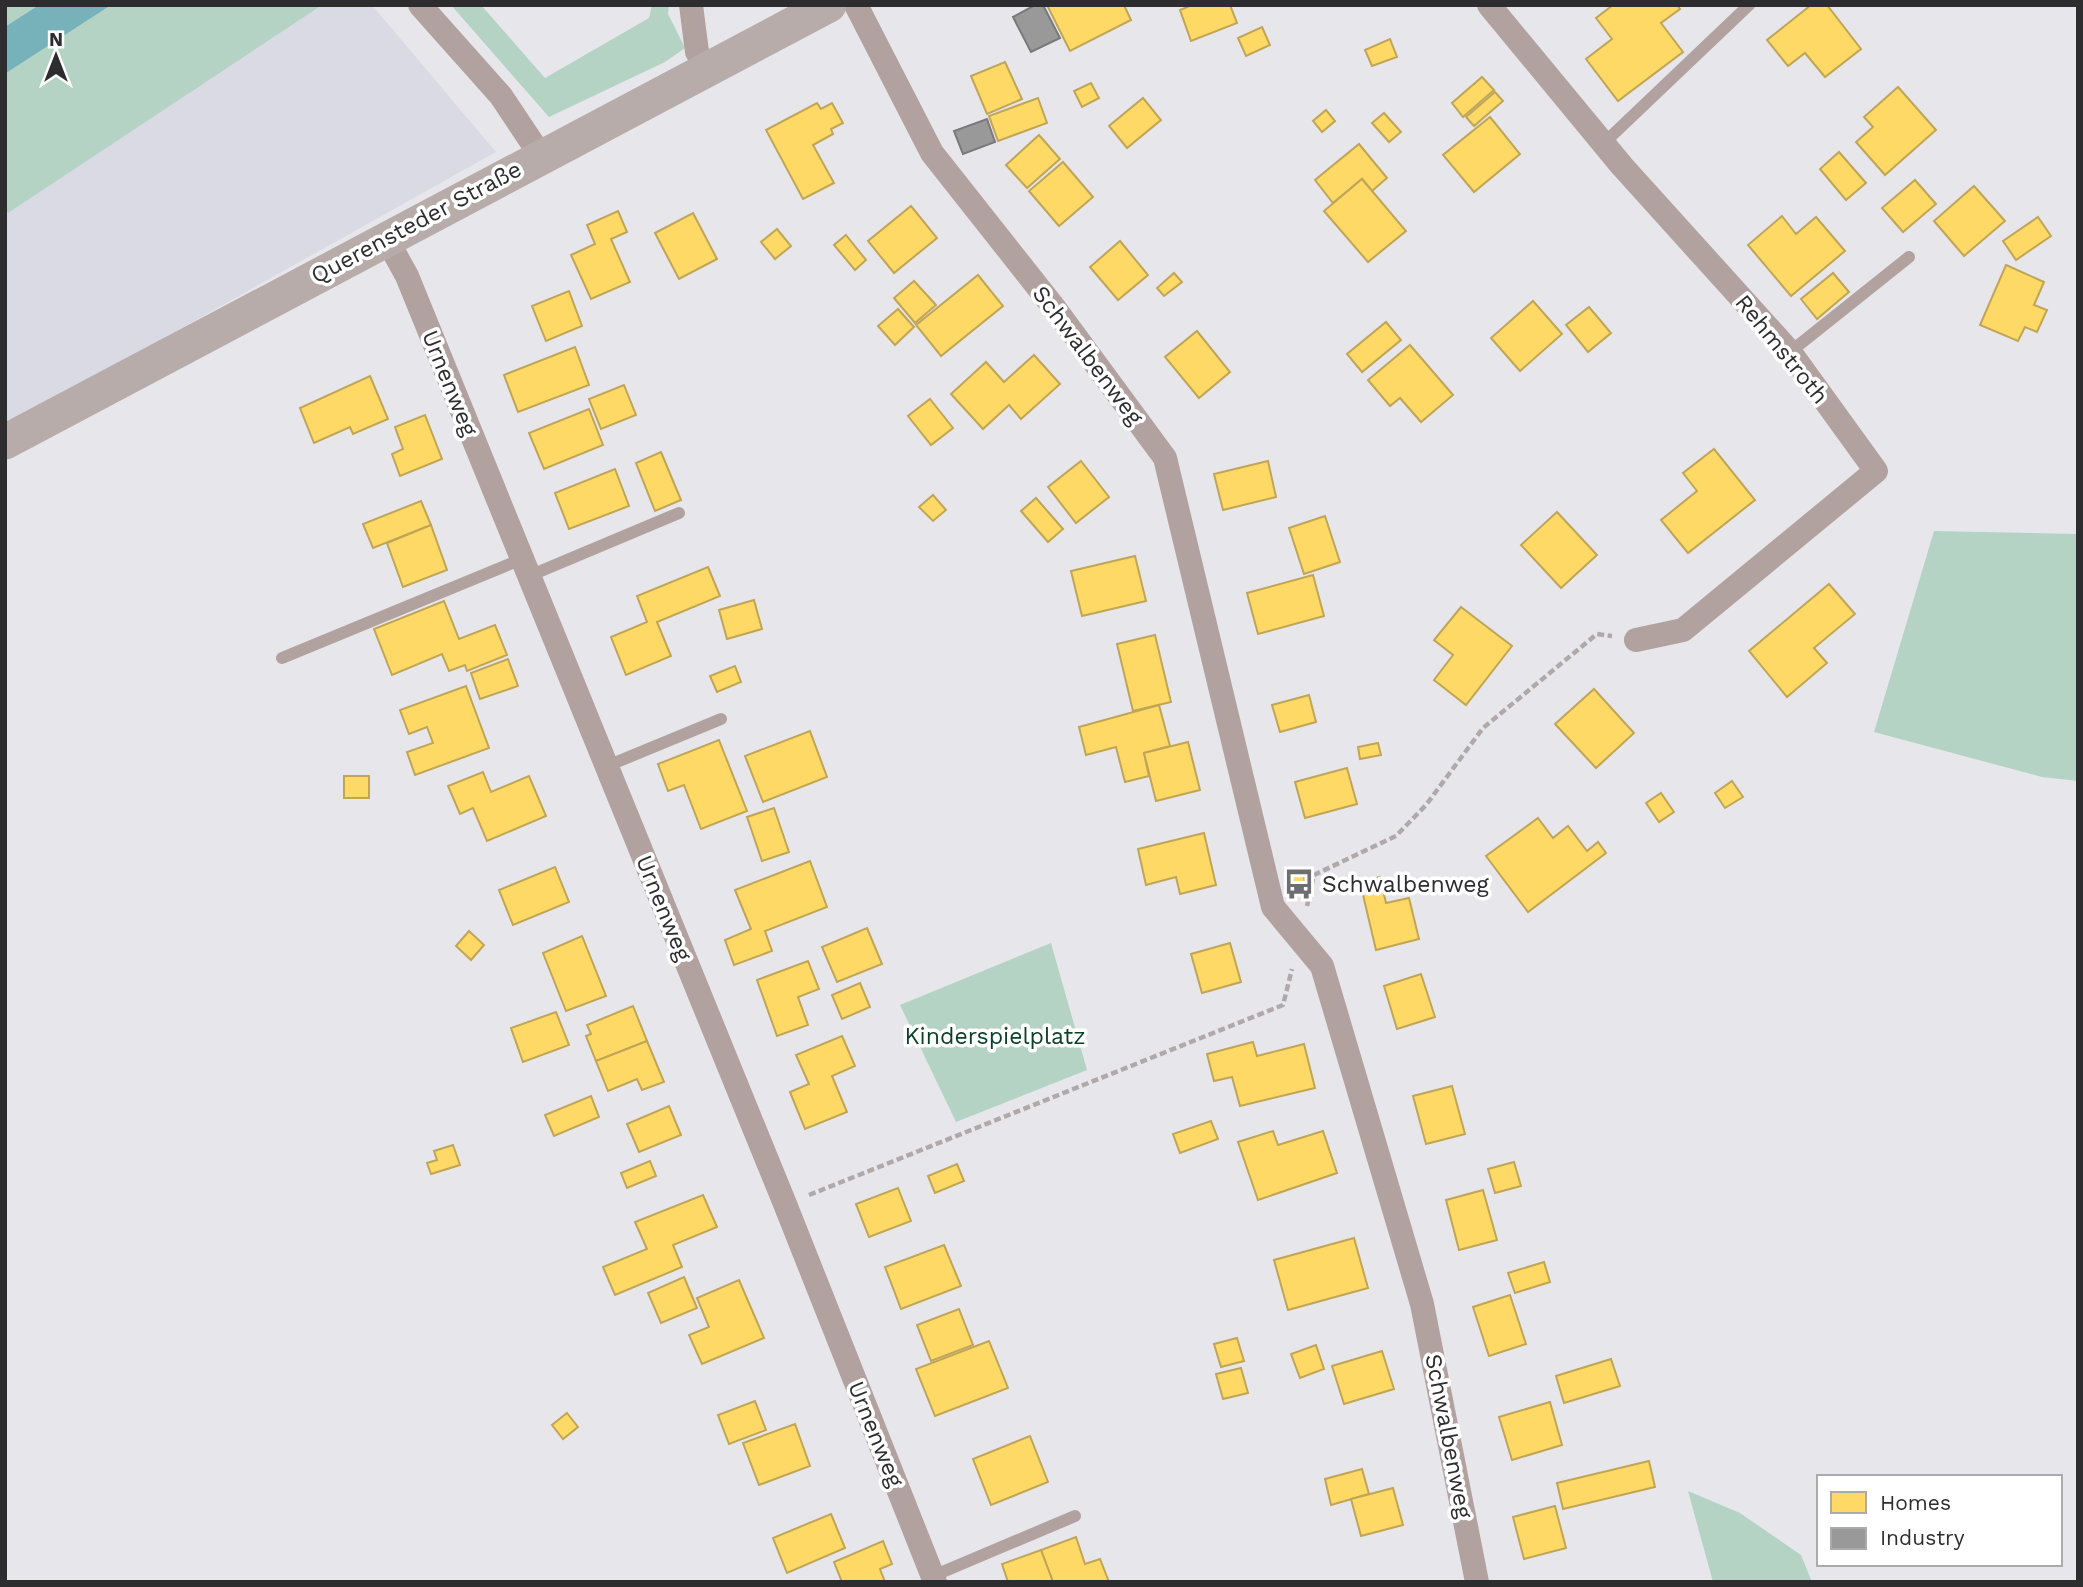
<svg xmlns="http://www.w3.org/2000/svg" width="2083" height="1587" viewBox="0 0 2083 1587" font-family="'Work Sans',sans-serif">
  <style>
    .built { fill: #dadae4 }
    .green { fill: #b4d3c4 }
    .water { fill: #77b2bb }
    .homes { fill: #ffd966; stroke: #c0a556; stroke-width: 2 }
    .industry { fill: #999; stroke: #79797a; stroke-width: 2 }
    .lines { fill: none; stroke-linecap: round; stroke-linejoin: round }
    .path { stroke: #b1a8a9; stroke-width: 4.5; stroke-dasharray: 7 3.5; stroke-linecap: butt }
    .lane { stroke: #b1a2a0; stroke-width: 12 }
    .street { stroke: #b1a2a0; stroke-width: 24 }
    .secondary { stroke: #b8acab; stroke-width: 35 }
    .labels { text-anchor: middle; stroke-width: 7; stroke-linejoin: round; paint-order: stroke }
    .street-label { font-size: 23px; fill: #2d2d30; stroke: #fff }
    .poi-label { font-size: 23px; fill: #2d2d30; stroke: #fff; text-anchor: start }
    .park-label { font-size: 23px; fill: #0b402a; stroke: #fff }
  </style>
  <rect width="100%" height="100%" fill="#e7e7eb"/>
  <path class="built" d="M5,5h367l124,147 -491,275z"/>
  <g class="green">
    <path d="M5,5h317l-314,208 -3,-4z"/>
    <path d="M451,5h30l64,73 104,-60 3,-13h17l-1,9 17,34 -20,14 -116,55z"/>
    <path d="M1934,531l144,3v247l-36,-4 -168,-45z"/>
    <path d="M1051,943l36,127 -131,52 -56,-117z"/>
    <path d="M1688,1491l52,22 61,42 11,27h-99z"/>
  </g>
  <path class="water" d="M39,5h72l-105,68 -1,-46z"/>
  <g class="homes">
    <path d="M1047,5h77l7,15 -61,31z"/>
    <path d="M1192,5h38l7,18 -46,18 -11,-31z"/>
    <path d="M1613,5h64l3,4 -19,14 22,29 -65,49 -32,-42 26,-20 -16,-21z"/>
    <path d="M1811,5h16l34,44 -36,28 -20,-24 -17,13 -21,-26z"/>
    <path d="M1262,27l8,18 -24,11 -8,-18z"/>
    <path d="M1390,39l7,18 -25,9 -7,-16z"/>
    <path d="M1005,62l17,37 -35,15 -16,-38z"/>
    <path d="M1482,77l12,13 -31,27 -11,-14z"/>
    <path d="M1091,83l8,15 -17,9 -8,-16z"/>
    <path d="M1898,87l38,43 -51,45 -29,-33 17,-15 -9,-10z"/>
    <path d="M1495,92l8,9 -29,25 -8,-9z"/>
    <path d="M1038,98l9,25 -49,18 -9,-25z"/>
    <path d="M1143,98l18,22 -34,28 -18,-22z"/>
    <path d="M817,103l4,6 11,-6 11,20 -12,6 2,5 -20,11 21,38 -31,16 -37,-69z"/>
    <path d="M1326,110l9,11 -13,11 -9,-11z"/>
    <path d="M1384,113l17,19 -12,10 -17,-19z"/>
    <path d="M1490,117l30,37 -46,38 -31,-37z"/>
    <path d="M1039,135l21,24 -33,29 -21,-23z"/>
    <path d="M1359,144l28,34 -15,13 -10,-12 -29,24 -18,-23z"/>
    <path d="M1839,152l27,31 -20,17 -26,-31z"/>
    <path d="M1063,162l30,35 -34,29 -30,-35z"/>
    <path d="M1362,179l44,52 -38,31 -44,-51z"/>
    <path d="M1915,180l21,24 -33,28 -21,-24z"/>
    <path d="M1974,186l31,35 -41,35 -30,-35z"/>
    <path d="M911,206l26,32 -43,35 -26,-32z"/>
    <path d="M618,211l9,21 -16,7 19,43 -39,17 -20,-44 24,-11 -8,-19z"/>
    <path d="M693,213l24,46 -38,20 -24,-46z"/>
    <path d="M1782,216l14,18 20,-17 29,34 -54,45 -43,-51z"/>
    <path d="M2038,217l13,19 -35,24 -13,-19z"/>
    <path d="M777,229l14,17 -16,13 -14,-17z"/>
    <path d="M846,235l20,25 -11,10 -21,-25z"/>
    <path d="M1120,241l28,34 -30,25 -28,-33z"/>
    <path d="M2006,265l38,17 -10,23 13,5 -10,22 -12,-5 -7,14 -38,-16z"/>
    <path d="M1174,273l8,9 -18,14 -7,-8z"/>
    <path d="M1833,273l16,19 -32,27 -16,-20z"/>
    <path d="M978,275l25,31 -62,50 -25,-31z"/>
    <path d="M914,281l22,24 -21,18 -21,-25z"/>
    <path d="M569,291l13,35 -36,15 -14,-35z"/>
    <path d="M1533,301l29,33 -42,37 -29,-33z"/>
    <path d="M1589,307l22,26 -23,19 -22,-27z"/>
    <path d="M898,309l16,18 -19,18 -17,-19z"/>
    <path d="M1386,322l15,18 -39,32 -15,-18z"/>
    <path d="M1197,331l33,41 -31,26 -34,-41z"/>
    <path d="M1410,345l43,50 -32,27 -21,-24 -10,8 -22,-26z"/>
    <path d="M575,347l14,38 -71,27 -14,-37z"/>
    <path d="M1034,355l26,29 -39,35 -12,-14 -26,24 -32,-35 35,-32 18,20z"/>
    <path d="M370,376l18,43 -35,15 -3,-7 -36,16 -14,-35z"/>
    <path d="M624,385l12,30 -35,14 -12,-30z"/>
    <path d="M930,399l23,29 -22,17 -23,-29z"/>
    <path d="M589,409l14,36 -59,24 -15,-36z"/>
    <path d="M425,415l17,44 -42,17 -8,-22 11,-5 -8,-22z"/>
    <path d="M1714,449l41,51 -67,53 -27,-33 36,-29 -14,-18z"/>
    <path d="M661,452l20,48 -26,11 -19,-48z"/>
    <path d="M1081,461l28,36 -33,26 -28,-36z"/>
    <path d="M1268,461l8,36 -53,13 -9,-36z"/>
    <path d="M615,469l14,37 -60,23 -14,-36z"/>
    <path d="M933,495l13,15 -13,11 -14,-14z"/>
    <path d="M1036,498l27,31 -15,13 -27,-31z"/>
    <path d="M421,501l10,24 -58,23 -10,-24z"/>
    <path d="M1557,512l40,43 -36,33 -40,-43z"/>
    <path d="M1325,516l15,46 -36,12 -15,-46z"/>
    <path d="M431,525l16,45 -44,17 -16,-44z"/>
    <path d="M1135,556l11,45 -64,15 -11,-45z"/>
    <path d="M708,567l12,29 -63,26 14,34 -45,19 -15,-38 36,-15 -10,-26z"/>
    <path d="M1313,575l11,41 -66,18 -11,-41z"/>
    <path d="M1829,584l26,30 -41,34 13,15 -40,34 -38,-46z"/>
    <path d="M754,600l8,29 -35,10 -8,-29z"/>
    <path d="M444,601l15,38 36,-14 12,30 -40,16 -2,-6 -16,6 -7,-17 -50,21 -18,-46z"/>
    <path d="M1461,607l51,39 -46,59 -32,-25 19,-25 -19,-15z"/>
    <path d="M1155,635l16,67 -38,9 -16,-67z"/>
    <path d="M508,659l10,27 -38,13 -9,-26z"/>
    <path d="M735,666l6,16 -24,10 -7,-16z"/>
    <path d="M466,686l23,62 -74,27 -8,-23 26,-9 -6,-16 -18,7 -9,-24z"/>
    <path d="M1594,689l40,44 -38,35 -41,-44z"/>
    <path d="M1309,695l7,27 -36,10 -8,-27z"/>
    <path d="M1159,705l11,41 -26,7 5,23 -24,6 -9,-35 -30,8 -7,-28z"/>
    <path d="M810,731l17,46 -64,25 -18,-46z"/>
    <path d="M719,740l28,71 -46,18 -17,-44 -16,6 -10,-27z"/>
    <path d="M1188,742l12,48 -44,11 -12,-48z"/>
    <path d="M1378,743l3,12 -21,4 -2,-12z"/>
    <path d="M1347,768l10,36 -52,14 -10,-36z"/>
    <path d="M483,772l8,20 38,-16 17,40 -59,25 -14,-33 -13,6 -12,-28z"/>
    <rect x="344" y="776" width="25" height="22"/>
    <path d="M1732,781l11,16 -18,11 -10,-15z"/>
    <path d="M1661,793l13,19 -15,10 -13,-19z"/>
    <path d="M774,808l15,44 -27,9 -15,-44z"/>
    <path d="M1538,818l15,20 15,-12 19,25 11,-9 8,11 -78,59 -42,-56z"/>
    <path d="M1204,833l12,52 -36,9 -4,-17 -30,8 -8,-36z"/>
    <path d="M810,861l17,46 -62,24 7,20 -38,14 -9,-25 26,-11 -16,-39z"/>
    <path d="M555,867l14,35 -56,23 -14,-35z"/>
    <path d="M1302,869l3,13 -17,5 -3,-13z"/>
    <path d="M1380,877l6,26 23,-5 10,41 -43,11 -16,-68z"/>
    <path d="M867,928l15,36 -45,18 -15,-35z"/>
    <path d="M469,931l15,14 -13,15 -15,-14z"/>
    <path d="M582,936l24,60 -40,15 -23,-58z"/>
    <path d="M1230,943l11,39 -39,11 -11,-39z"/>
    <path d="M808,961l11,28 -21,8 10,28 -31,11 -20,-56z"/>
    <path d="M1421,974l14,43 -38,12 -13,-43z"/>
    <path d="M860,983l10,24 -28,12 -10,-24z"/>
    <path d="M633,1006l14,35 -51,20 -10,-25 5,-2 -4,-9z"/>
    <path d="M556,1012l13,33 -46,17 -12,-34z"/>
    <path d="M842,1036l13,30 -23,10 15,36 -42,17 -15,-37 19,-8 -13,-29z"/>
    <path d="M647,1041l17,41 -22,8 -5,-11 -29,12 -12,-30z"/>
    <path d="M1253,1042l4,14 47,-12 11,44 -75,18 -8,-29 -18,4 -7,-27z"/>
    <path d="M1452,1086l13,48 -39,10 -13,-48z"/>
    <path d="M591,1096l8,21 -45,19 -9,-21z"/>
    <path d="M669,1106l12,29 -42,17 -12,-28z"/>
    <path d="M1211,1121l7,18 -38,14 -7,-19z"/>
    <path d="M1273,1131l5,14 45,-14 14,42 -79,27 -20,-58z"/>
    <path d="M453,1145l7,20 -29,9 -4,-11 10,-3 -3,-9z"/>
    <path d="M650,1161l6,15 -29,12 -6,-15z"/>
    <path d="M1514,1162l7,24 -26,7 -7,-24z"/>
    <path d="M957,1164l7,17 -29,12 -7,-17z"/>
    <path d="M898,1188l13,33 -42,16 -13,-33z"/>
    <path d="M1483,1190l14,50 -38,10 -13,-50z"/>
    <path d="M703,1195l14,32 -44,18 9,22 -67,28 -12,-28 44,-18 -12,-27z"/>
    <path d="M1354,1238l14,50 -80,22 -14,-50z"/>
    <path d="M944,1245l17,41 -60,23 -16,-42z"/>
    <path d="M1544,1262l6,20 -35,11 -7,-20z"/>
    <path d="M684,1277l13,31 -36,15 -13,-30z"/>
    <path d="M739,1280l25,58 -62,26 -13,-29 20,-8 -12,-29z"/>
    <path d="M1510,1295l16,49 -37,12 -16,-49z"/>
    <path d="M959,1309l14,36 -42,16 -14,-36z"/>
    <path d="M1237,1338l7,23 -23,6 -7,-23z"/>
    <path d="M989,1341l19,47 -73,28 -19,-47z"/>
    <path d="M1316,1345l8,24 -24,9 -9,-24z"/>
    <path d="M1382,1351l12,38 -50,15 -12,-38z"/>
    <path d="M1611,1359l9,27 -56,17 -8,-27z"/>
    <path d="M1241,1368l7,25 -25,6 -7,-25z"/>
    <path d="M755,1401l11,29 -37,14 -11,-29z"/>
    <path d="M1550,1402l12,43 -50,15 -13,-43z"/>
    <path d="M567,1413l11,14 -15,12 -11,-14z"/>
    <path d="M795,1424l15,42 -51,19 -16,-42z"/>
    <path d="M1030,1436l18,46 -57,23 -18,-46z"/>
    <path d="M1649,1461l6,26 -92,22 -6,-26z"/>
    <path d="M1362,1469l7,25 -38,11 -6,-26z"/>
    <path d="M1393,1488l10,37 -42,11 -10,-37z"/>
    <path d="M1555,1506l11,42 -42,11 -11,-42z"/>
    <path d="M831,1514l14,34 -58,25 -14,-35z"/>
    <path d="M1076,1537l9,27 15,-5 9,23h-56l-12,-32z"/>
    <path d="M883,1541l9,23 -12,5 5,13h-43l-8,-20z"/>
    <path d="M1041,1550l12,32h-45l-6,-18z"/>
  </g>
  <g class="industry">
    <path d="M1035,5h8l17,33 -29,14 -18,-35z"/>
    <path d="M987,119l8,23 -32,12 -9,-23z"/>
  </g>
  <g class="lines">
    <g class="path">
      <path d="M1307,906l7,-31 82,-39 30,-31 57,-77 114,-94 15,2"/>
      <path d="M809,1195l474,-190 9,-36"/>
    </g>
    <g class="lane">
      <path d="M1603,144l146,-139"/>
      <path d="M1790,352l119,-95"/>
      <path d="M529,576l150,-63"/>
      <path d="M282,658l240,-99"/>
      <path d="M607,766l114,-47"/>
      <path d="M933,1576l142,-60"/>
    </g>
    <g class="street">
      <path d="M420,5l81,91 40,60"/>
      <path d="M691,5l6,47 10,16"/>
      <path d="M856,5l76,148 124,157 109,148 108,449 49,59 100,338 55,278"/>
      <path d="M1489,5l133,161 168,186 86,119 -193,159 -47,10"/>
      <path d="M386,238l21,38 378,928 150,378"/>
    </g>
    <path class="secondary" d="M5,442l824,-437"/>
  </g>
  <defs>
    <g id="bus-bare" transform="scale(2.415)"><path d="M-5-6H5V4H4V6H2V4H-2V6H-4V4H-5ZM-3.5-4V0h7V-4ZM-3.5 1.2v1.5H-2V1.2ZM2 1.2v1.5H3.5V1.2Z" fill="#6e6e71" stroke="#fff" stroke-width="2.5" paint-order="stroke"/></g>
  </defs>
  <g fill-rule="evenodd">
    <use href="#bus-bare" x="1299" y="884"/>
  </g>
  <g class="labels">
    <g class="street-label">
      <text transform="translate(416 222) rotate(-28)" y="8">Querensteder Straße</text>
      <text transform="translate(1782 349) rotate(51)" y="8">Rehmstroth</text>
      <text transform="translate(1088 355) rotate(53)" y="8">Schwalbenweg</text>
      <text transform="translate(450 383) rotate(68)" y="8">Urnenweg</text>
      <text transform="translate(664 908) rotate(68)" y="8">Urnenweg</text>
      <text transform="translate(876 1434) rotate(68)" y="8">Urnenweg</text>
      <text transform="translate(1449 1436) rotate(79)" y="8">Schwalbenweg</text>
    </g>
    <g class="poi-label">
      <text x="1322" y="892">Schwalbenweg</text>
    </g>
    <g class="park-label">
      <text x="995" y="1044">Kinderspielplatz</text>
    </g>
  </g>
  <rect width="2083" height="1587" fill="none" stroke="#2d2d30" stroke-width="14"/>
  <rect x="1817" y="1475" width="245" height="91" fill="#ffffff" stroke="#ababac" stroke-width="2"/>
  <rect x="1831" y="1492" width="35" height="21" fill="#ffd966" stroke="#ababac" stroke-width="2"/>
  <text x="1880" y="1510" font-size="21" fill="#2d2d30">Homes</text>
  <rect x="1831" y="1528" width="35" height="21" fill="#999999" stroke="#ababac" stroke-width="2"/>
  <text x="1880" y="1545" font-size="21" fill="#2d2d30">Industry</text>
  <g transform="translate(56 56)" stroke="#ffffff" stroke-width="5" paint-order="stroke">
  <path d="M0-5L12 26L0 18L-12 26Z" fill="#2d2d30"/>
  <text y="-10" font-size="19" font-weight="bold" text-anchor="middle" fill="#2d2d30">N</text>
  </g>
</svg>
